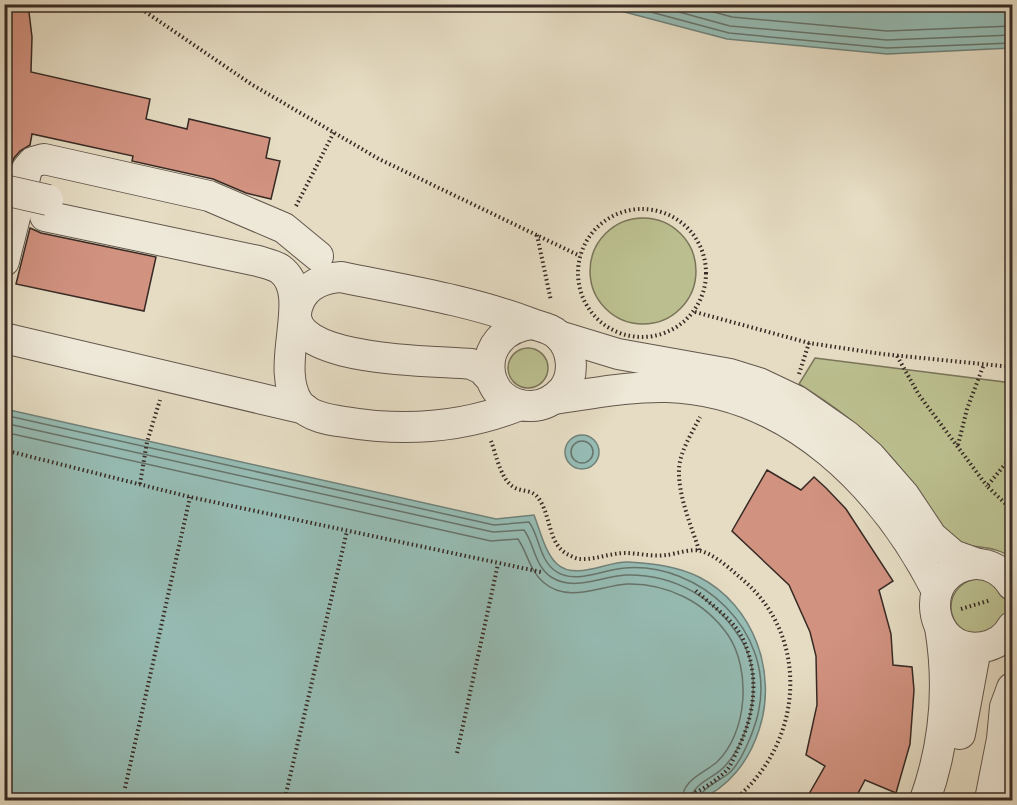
<svg xmlns="http://www.w3.org/2000/svg" width="1017" height="805" viewBox="0 0 1017 805" font-family="'Old Standard TT',serif">
  <style>
    .green { fill: #bbbf8f; stroke: #7a755a; stroke-width: 1.5 }
    .water { fill: #96bcb4; stroke: #70827b; stroke-width: 1.5 }
    .lines { fill: none; stroke-linecap: round; stroke-linejoin: round }
    .shore { stroke: #67746c; stroke-width: 1.5 }
    .building { fill: #d19280; stroke: #382b25; stroke-width: 1.5 }
    .minor-casing { stroke: #63574c; stroke-width: 32 }
    .path { stroke: #382b25; stroke-width: 4; stroke-dasharray: 1.5 3; stroke-linecap: butt }
    .minor { stroke: #eee8d8; stroke-width: 30 }
    .minor-bridge-casing { stroke: #63574c; stroke-width: 32; stroke-linecap: butt }
    .minor-bridge { stroke: #eee8d8; stroke-width: 30 }
  </style>
  <rect width="100%" height="100%" fill="#e5dcc3"/>
  <filter id="stains"><feTurbulence type="fractalNoise" baseFrequency=".00333" numOctaves="4"/><feColorMatrix values="0 0 0 0 .2 0 0 0 0 .09 0 0 0 0 .02 0 0 0 .5 -.17"/></filter>
  <radialGradient id="worn" r=".72"><stop offset=".6" stop-color="#630" stop-opacity="0"/><stop offset="1" stop-color="#630" stop-opacity=".3"/></radialGradient>
  <g class="green">
    <circle cx="643" cy="271" r="53"/>
    <circle cx="528" cy="368" r="20"/>
    <path d="M815,358l197,25v176c-16,-16 -42,-8 -59,-20 -28,-20 -39,-56 -61,-81 -27,-30 -60,-53 -93,-74z"/>
    <circle cx="979" cy="607" r="28"/>
  </g>
  <g class="water">
    <path d="M598,5h414v43l-125,6 -160,-15z"/>
    <path d="M5,409l491,110 38,-4c6,15 11,38 23,49 19,17 50,-3 71,-2 23,1 51,5 71,15 55,28 79,96 60,153 -10,31 -30,57 -60,70h-694z"/>
    <circle cx="582" cy="452" r="17"/>
  </g>
  <g class="lines">
    <g class="shore">
      <path d="M621,4l108,29 158,15 125,-5"/>
      <path d="M650,4l80,22 157,14 125,-5"/>
      <path d="M685,4l47,13 155,14 125,-5"/>
      <path d="M4,415l490,110 35,-3c10,13 10,36 25,48 20,16 49,-1 71,-2 75,-6 149,63 134,141 -3,17 -17,54 -31,65 -9,7 -28,15 -29,26"/>
      <path d="M4,423l489,109 31,-2c10,13 11,37 27,47 24,15 50,-1 75,-2 49,-1 89,23 114,63 24,36 13,97 -15,128 -10,12 -33,17 -34,34"/>
      <path d="M4,432l487,109 27,-2c9,13 12,32 25,43 25,22 56,4 84,2 40,-1 78,18 101,51 23,34 20,97 -11,127 -14,12 -34,17 -35,38"/>
      <circle cx="582" cy="452" r="11"/>
    </g>
  </g>
  <g class="building">
    <path d="M4,4h24l4,33 -1,35 119,27 -4,20 41,10 2,-10 81,19 -4,20 14,3 -9,38 -25,-6 -33,-14 -81,-18 1,-5 -101,-22 -2,11 -10,6 -6,7 -6,15h-4z"/>
    <path d="M30,228l11,5 115,24 -12,54 -128,-27z"/>
    <path d="M767,470l34,20 13,-13 12,11 20,21 47,72 -14,9 12,44 2,31 19,2 2,23 -4,54 -14,49 -31,-13 -11,21h-49l20,-35 -19,-11 11,-50 -1,-49 -6,-24 -21,-47 -57,-54z"/>
  </g>
  <g class="lines">
    <g class="minor-casing">
      <g id="minor">
        <path d="M45,216l213,45c6,2 16,4 22,8 35,25 -8,97 19,135 10,13 31,16 46,18 60,10 118,6 175,-17"/>
        <path d="M4,261l23,-92 6,-7 11,-3 165,37 75,32 34,28"/>
        <path d="M559,336l59,18 112,20 29,9 38,18 50,35 23,20 34,39 28,42 21,18 25,9"/>
        <path d="M4,338l301,71"/>
        <path d="M491,379l-9,-10 -11,-5c-33,-4 -199,0 -172,-62 7,-17 25,-24 42,-25 63,13 128,23 189,46 10,4 21,5 29,13 14,14 16,39 4,54 -8,9 -19,16 -32,16 -51,1 -60,-74 1,-82"/>
        <path d="M553,399c37,-5 76,-13 114,-12 124,4 217,100 270,204"/>
        <path d="M1012,585c-8,-13 -22,-22 -38,-21 -59,6 -47,92 9,83 12,-2 23,-9 29,-20"/>
        <path d="M960,734l16,-86"/>
        <path d="M925,800c20,-56 25,-113 15,-173"/>
        <path d="M990,800l12,-61 3,-32 7,-19"/>
      </g>
    </g>
    <g class="path">
      <path d="M134,4l117,80 128,75 201,97"/>
      <path d="M296,206l38,-74"/>
      <circle cx="642" cy="273" r="64"/>
      <path d="M537,235l14,66"/>
      <path d="M695,312l114,31 73,11 130,13"/>
      <path d="M897,356l22,39 68,91"/>
      <path d="M799,374l10,-31"/>
      <path d="M491,441c5,13 9,36 21,45 9,7 20,2 27,13 12,17 9,44 28,55 4,2 9,5 13,5 15,1 30,-6 45,-6 13,0 27,4 41,2 10,-1 26,-7 35,-4 16,5 29,18 41,28 70,59 61,165 -8,221"/>
      <path d="M958,445l9,-36 17,-45"/>
      <path d="M4,450l186,47 351,75"/>
      <path d="M1012,456l-25,30 25,24"/>
      <path d="M4,473l6,-22"/>
      <path d="M140,484l7,-42 13,-42"/>
      <path d="M699,550c-8,-25 -21,-54 -20,-81 1,-18 13,-36 21,-52"/>
      <path d="M961,609l30,-9"/>
      <path d="M457,753l41,-189"/>
      <path d="M125,788l65,-291"/>
      <path d="M285,798l62,-267"/>
      <path d="M679,800c17,-7 34,-16 47,-29 5,-5 8,-14 11,-20 18,-37 23,-74 6,-112 -9,-19 -33,-35 -49,-50"/>
    </g>
    <use href="#minor" class="minor"/>
    <g class="minor-bridge-casing">
      <path id="minor-bridge" d="M4,190l44,10"/>
    </g>
    <use href="#minor-bridge" class="minor-bridge"/>
  </g>
  <rect width="1017" height="805" fill="none" stroke="#e5dcc3" stroke-width="24"/>
  <rect x="6" y="6" width="1005" height="793" fill="none" stroke="#382b25" stroke-width="3"/>
  <rect x="12" y="12" width="993" height="781" fill="none" stroke="#382b25" stroke-width="1.5"/>
  <rect width="100%" height="100%" filter="url(#stains)"/>
  <rect width="100%" height="100%" fill="url(#worn)"/>
</svg>
